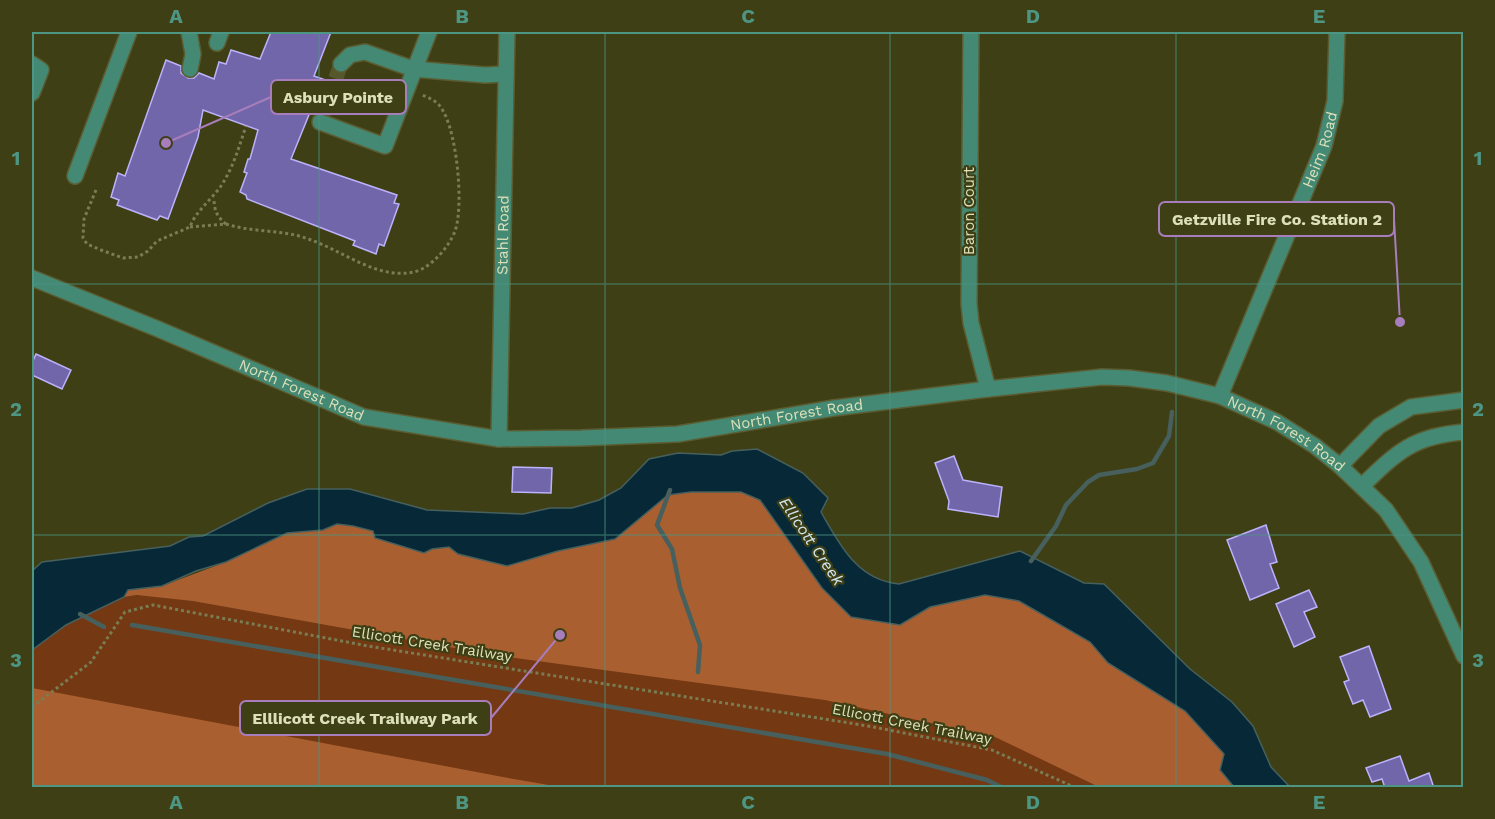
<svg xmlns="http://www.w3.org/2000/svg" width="1495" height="819" viewBox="0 0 1495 819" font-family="'Work Sans',sans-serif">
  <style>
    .green { fill: #743913 }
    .forest { fill: #aa5f31 }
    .water { fill: #072937; stroke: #47605e; stroke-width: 1.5 }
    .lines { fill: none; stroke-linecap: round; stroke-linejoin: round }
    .stream { stroke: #47605e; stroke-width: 4.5 }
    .building { fill: #7266aa; stroke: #bcb2fb; stroke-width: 1.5 }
    .minor-tunnel { stroke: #56572d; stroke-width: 15; stroke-dasharray: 15 8; stroke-linecap: butt }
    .minor-casing { stroke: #5b5c32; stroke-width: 18 }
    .path { stroke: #7a7c52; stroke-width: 3; stroke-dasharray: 3 3; stroke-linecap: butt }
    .minor { stroke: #448973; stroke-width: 15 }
    .grid { fill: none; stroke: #4d9684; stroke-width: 1.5; stroke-opacity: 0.55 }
    .labels { text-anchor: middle; stroke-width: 4.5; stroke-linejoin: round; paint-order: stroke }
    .street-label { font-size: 15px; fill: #dde0b9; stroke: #3e3f14 }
    .water-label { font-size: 16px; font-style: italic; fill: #d0e7f2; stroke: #3e3f14 }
    .leader { fill: none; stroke: #a77dbc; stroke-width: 2 }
    .callout-dot { fill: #a77dbc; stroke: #3e3f14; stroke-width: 2 }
    .callout { fill: #3e3f14; stroke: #a77dbc; stroke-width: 2 }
    .callout-label { font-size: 16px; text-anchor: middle; font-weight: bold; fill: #dde0b9 }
    .neatline { fill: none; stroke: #4d9684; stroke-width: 2 }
    .grid-label { font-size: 20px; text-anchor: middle; font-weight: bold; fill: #4d9684 }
  </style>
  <rect width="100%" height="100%" fill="#3e3f14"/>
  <path class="green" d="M504,570l326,33 399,185h-1197v-140l34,-23 58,-28 30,-4z"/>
  <g class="forest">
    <path d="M691,492h50l19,8 62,88 78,37 30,-18 55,-12 34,6 71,41 18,21 77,48 39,43 -4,16 14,17h-135l-104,-50 -170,-37 -331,-45 -301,-54 -56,-6 -13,2 3,-7 35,-4 64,-24 61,-29 36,-3 14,-6 16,2 20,5 2,7 49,15 8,-4 17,-2 9,7 49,12 51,-15 57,-12 53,-44z"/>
    <path d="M32,688l471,89 57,10h-528z"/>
  </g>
  <path class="water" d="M757,449l46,24 25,25 -7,14c19,33 36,68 78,72l121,-33 64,32 20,1 86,85 42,33 21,24 18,41 19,20h-56l-14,-17 4,-16 -39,-43 -77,-48 -18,-21 -71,-41 -34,-6 -55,12 -30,18 -49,-8 -29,-29 -62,-88 -19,-8h-50l-23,3 -53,44 -57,12 -51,15 -49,-12 -9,-7 -17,2 -8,4 -49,-15 -2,-7 -20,-5 -16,-2 -14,6 -36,3 -61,29 -30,9 -34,15 -34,4 -4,7 -58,28 -34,25v-79l10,-9 128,-16 19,-9 14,-1 65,-33 39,-14h43l77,21 96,4 27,-6h22l27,-8 22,-12 28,-29 29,-6 43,2 11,-4z"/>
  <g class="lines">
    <g class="stream">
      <path d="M670,490l-13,35 15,24 8,39 20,57 -2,27"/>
      <path d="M1031,561l25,-35 10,-21 22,-23 11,-7 38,-6 16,-6 16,-27 3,-24"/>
      <path d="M80,614l24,13"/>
      <path d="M132,625l755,129 100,26 16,8"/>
    </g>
  </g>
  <g class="building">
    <path d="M271,32h60l-17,44 34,12 -9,25 -26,-8 -22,54 106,36 -3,8 5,1 -15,42 -5,-2 -3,10 -23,-9 2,-4 -108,-42 -1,-4 -6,-3 7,-19 -3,-1 4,-13h2l8,-29 -55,-20 -5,27 -30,82 -8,-3 -3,4 -40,-15 2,-5 -8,-3 7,-24 7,3 41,-116 15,6v7l7,5h6l5,-5 15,6 5,-17 7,2 5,-14 29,9z"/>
    <path d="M36,354l35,16 -9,19 -30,-14v-12z"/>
    <path d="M954,456l9,24 39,7 -4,30 -50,-8 1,-8 -14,-38z"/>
    <path d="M513,467l39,1 -1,25 -39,-1z"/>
    <path d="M1266,525l11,37 -7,2 9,24 -29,12 -23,-60z"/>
    <path d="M1309,590l8,17 -13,5 11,25 -21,10 -18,-43z"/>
    <path d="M1369,646l22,63 -21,8 -7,-17 -10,4 -9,-22 5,-2 -9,-23z"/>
    <path d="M1400,756l9,25 20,-8 5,15h-49l-3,-9 -10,3 -6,-14z"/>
  </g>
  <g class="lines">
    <path class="minor-tunnel" d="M320,122l21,-58"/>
    <g class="minor-casing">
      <g id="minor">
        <path d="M189,32l4,22 -3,15"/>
        <path d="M971,32l-2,272 2,19 17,66"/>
        <path d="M217,43l4,-11"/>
        <path d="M32,64l9,6 -9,23"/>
        <path d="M341,64l9,-9 15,-3 48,17 72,6 21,-1"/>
        <path d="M320,122l65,24 44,-114"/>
        <path d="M75,176l54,-144"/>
        <path id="s1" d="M32,278l126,51 206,88 135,22 82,-1 97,-4 156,-26 154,-19 114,-12 27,1 38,5 53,13 57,26 38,24 25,20 46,44 35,52 43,94"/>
        <path id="s2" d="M1220,396l104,-250 11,-45 2,-69"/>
        <path id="s3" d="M499,439l8,-407"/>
        <path d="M1340,466l39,-40 32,-19 53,-7"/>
        <path d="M1362,486c35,-34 51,-50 102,-54"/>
      </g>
    </g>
    <g class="path">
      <path d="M96,190l-12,29 -1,19 4,6 14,6 22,8 15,-1 10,-6 9,-10 33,-14c5,-15 21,-27 31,-41 12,-18 18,-39 25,-60"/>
      <path d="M226,224c28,9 58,5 85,16 32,11 67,40 103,32 17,-4 35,-25 41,-41 9,-25 2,-97 -12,-120 -4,-9 -13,-13 -21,-16"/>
      <path d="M190,227l36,-3c-9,-7 -12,-14 -12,-26"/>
      <path d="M32,707l59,-45 34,-50 28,-7 215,41 500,80 124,24 84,38"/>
    </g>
    <use href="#minor" class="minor"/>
  </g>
  <path class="grid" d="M319,32v756M605,32v756M890,32v756M1176,32v756M32,284h1432M32,535h1432"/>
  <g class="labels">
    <g class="street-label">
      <text dy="5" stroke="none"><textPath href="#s2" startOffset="266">Heim Road</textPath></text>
      <text transform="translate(969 211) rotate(-90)" y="5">Baron Court</text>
      <text dy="5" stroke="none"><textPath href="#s3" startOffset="204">Stahl Road</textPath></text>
      <text dy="5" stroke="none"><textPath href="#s1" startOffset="292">North Forest Road</textPath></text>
      <text dy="5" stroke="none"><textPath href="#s1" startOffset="796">North Forest Road</textPath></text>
      <text dy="5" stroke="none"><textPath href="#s1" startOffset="1300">North Forest Road</textPath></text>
      <text transform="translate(432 644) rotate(9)" y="5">Ellicott Creek Trailway</text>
      <text transform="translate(912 724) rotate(11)" y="5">Ellicott Creek Trailway</text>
    </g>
    <g class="water-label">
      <text transform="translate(812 541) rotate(56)" y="6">Ellicott Creek</text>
    </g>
  </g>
  <path class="leader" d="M166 143L271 97M1400 322L1394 219M560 635L491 718"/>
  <g class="callout-dot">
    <circle cx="166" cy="143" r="6"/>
    <circle cx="1400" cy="322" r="6"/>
    <circle cx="560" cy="635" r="6"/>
  </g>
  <g class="callout">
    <rect x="271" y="80" width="135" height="34" rx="6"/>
    <rect x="1159" y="202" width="235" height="34" rx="6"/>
    <rect x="240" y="701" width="251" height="34" rx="6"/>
  </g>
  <g class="callout-label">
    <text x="338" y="103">Asbury Pointe</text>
    <text x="1277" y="225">Getzville Fire Co. Station 2</text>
    <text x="365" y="724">Elllicott Creek Trailway Park</text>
  </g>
  <rect width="1495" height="819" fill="none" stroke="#3e3f14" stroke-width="66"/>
  <rect x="33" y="33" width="1429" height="753" class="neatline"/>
  <g class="grid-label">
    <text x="176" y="23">A</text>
    <text x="462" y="23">B</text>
    <text x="748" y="23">C</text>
    <text x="1033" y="23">D</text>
    <text x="1319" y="23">E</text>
    <text x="16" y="165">1</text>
    <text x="1478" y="165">1</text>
    <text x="16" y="416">2</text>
    <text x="1478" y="416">2</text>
    <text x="16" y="667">3</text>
    <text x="1478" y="667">3</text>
    <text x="176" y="809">A</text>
    <text x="462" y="809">B</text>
    <text x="748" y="809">C</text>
    <text x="1033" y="809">D</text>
    <text x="1319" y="809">E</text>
  </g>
</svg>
